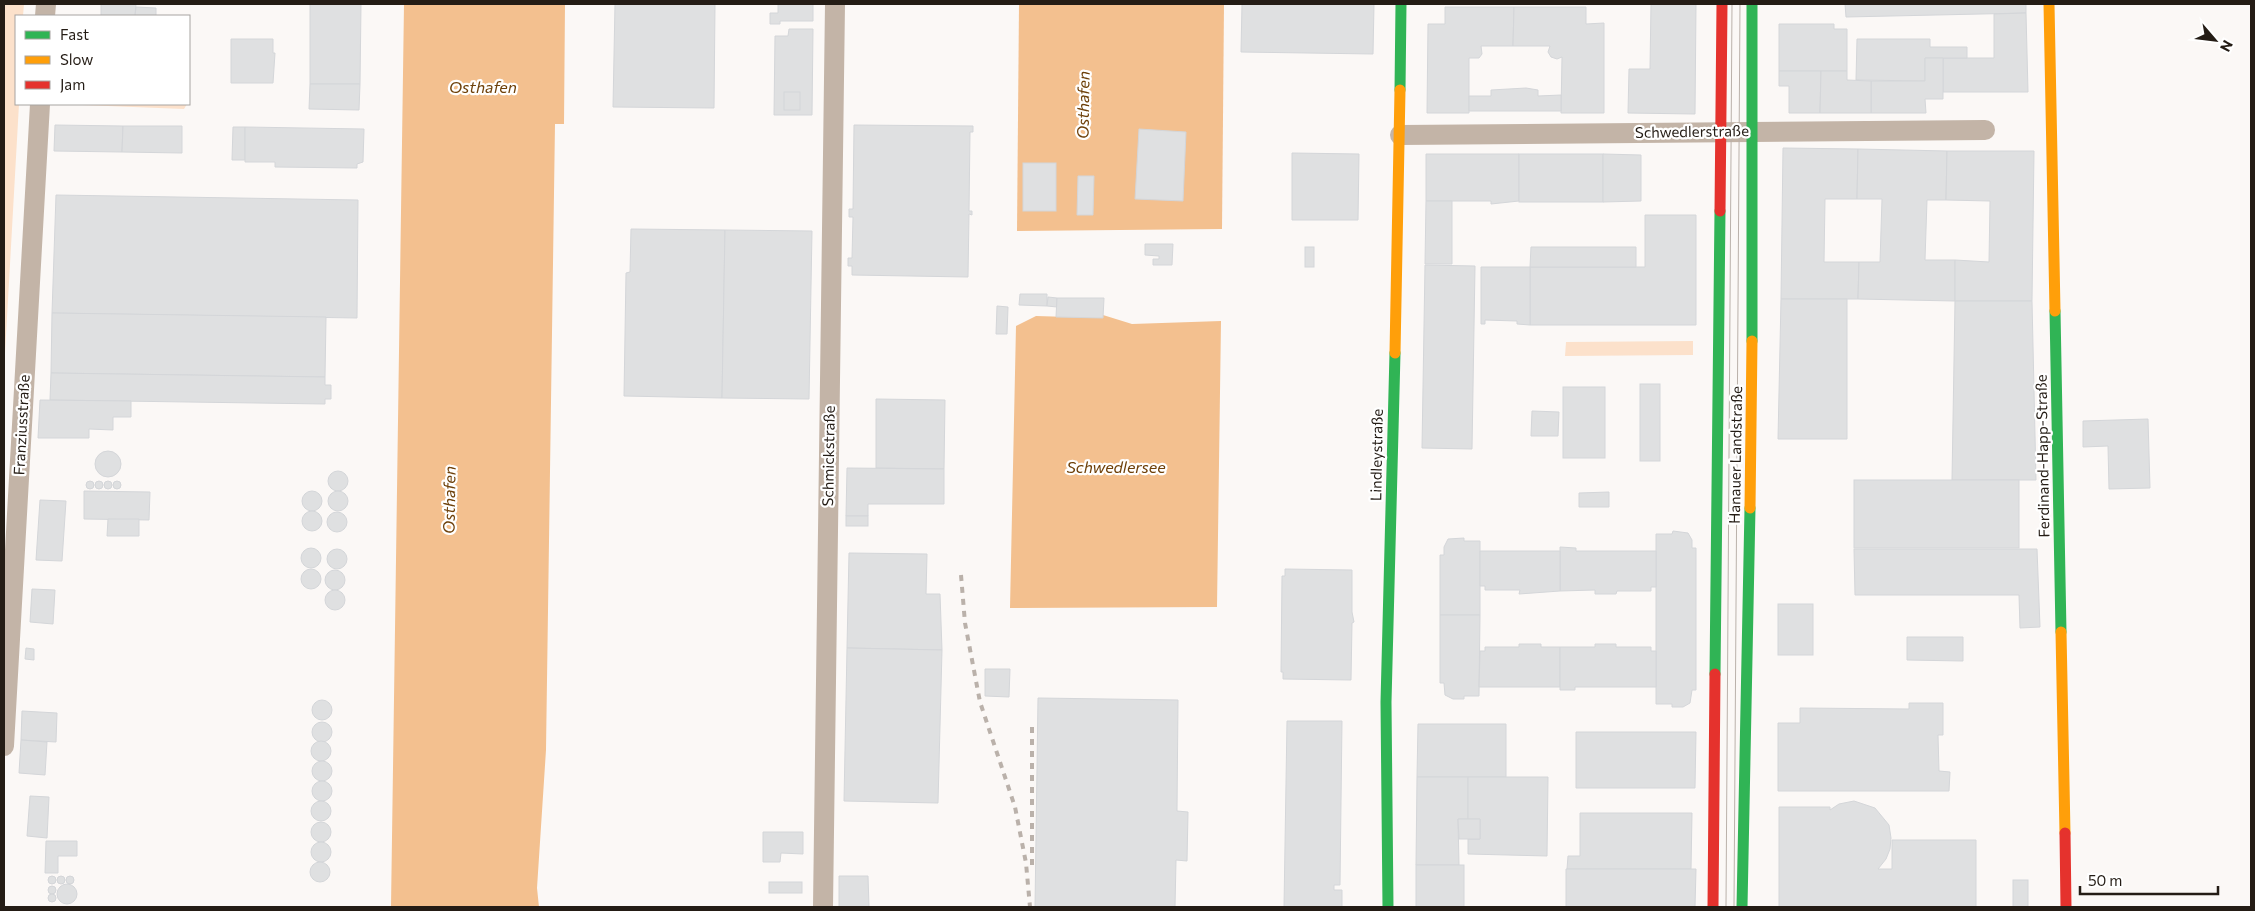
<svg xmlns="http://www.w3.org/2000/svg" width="2255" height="911" viewBox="0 0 2255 911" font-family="Commissioner,sans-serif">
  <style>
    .green { fill: #fce1cb }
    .water { fill: #f3c08f }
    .building { fill: #dfe0e1; stroke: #d4d6d9 }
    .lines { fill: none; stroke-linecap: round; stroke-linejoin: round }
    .street { stroke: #c3b4a7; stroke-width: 20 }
    .fast { stroke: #30b455; stroke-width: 11 }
    .slow { stroke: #ff9f0a; stroke-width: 11 }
    .jam { stroke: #e5322d; stroke-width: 11 }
    .tram { stroke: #bab1aa; stroke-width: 1 }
    .rail { stroke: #bab1aa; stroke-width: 4; stroke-dasharray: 6 6; stroke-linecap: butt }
    .labels { text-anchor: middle; stroke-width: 4.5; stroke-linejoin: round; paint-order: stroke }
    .street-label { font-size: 15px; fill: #241c15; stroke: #fff }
    .water-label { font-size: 16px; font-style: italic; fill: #6e4009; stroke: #fff }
  </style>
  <rect width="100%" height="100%" fill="#fbf8f6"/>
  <g class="green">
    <path d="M4,4h20l-1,12h-7v88h3l-15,267z"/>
    <path d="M57,104h130l-3,5z"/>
    <path d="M1693,341v14l-128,1 1,-14z"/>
  </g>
  <g class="water">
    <path d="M404,4h161l-1,120h-9l-9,626 -9,138 2,19h-148z"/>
    <path d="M1019,4h205l-2,225 -205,2z"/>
    <path d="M1103,315l29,9 89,-3 -4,286 -207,1 6,-282 20,-10 67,2z"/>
  </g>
  <g class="building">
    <path d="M101,4h35l-1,12h-34z"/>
    <path d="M310,4h51l-1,80h-50z"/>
    <path d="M615,4h100l-1,104 -101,-1z"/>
    <path d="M778,4h35v17h-33v3h-10v-11h8z"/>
    <path d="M1242,4h132l-1,50 -132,-2z"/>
    <path d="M1651,4h45l-1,110 -67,-1 1,-44h21z"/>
    <path d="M1845,4h181v9l-180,4z"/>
    <path d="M136,7l20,1v8h-21z"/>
    <path d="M1445,7h69l-1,39h-32l1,8 -3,4h-10v55h-42l1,-89h17z"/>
    <path d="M1514,7h72v17l18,-1v90h-43l1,-56 -5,2 -6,-2 -3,-5 2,-6h-37z"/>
    <path d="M2026,13l2,79h-85v-34h51v-44z"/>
    <path d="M1779,24h55v5h13v42h-68z"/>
    <path d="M789,29h24l-1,86h-38l1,-79h13z"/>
    <path d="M231,39h42v14h2l-2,30h-42z"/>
    <path d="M1857,39h73v8h37v11h-42v23l-69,-1z"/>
    <path d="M1925,58h18v41h-18l1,14h-55v-32h54z"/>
    <path d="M1779,71h42l-1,42h-31v-27h-10z"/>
    <path d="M1821,71h26v9l24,1v32h-51z"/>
    <path d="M310,84h50l-1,26 -50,-1z"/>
    <path d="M1526,88l12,2v6l23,-1v16h-92v-15h22v-6z"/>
    <rect x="784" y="92" width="16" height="18"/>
    <path d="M55,125l68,1 -1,26 -68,-1z"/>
    <path d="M854,125l119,1v6h-3l-1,79h3v4l-3,-1 -1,63 -116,-2v-9h-4v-8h4l1,-41h-4v-8h4z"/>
    <path d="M123,126h59v27l-60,-1z"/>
    <path d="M233,127h12v33h-13z"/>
    <path d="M245,127l119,2 -1,33 -6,2v4l-82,-1v-5h-30z"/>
    <path d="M1139,129l47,3 -3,69 -48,-2z"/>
    <path d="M1783,148l75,1 -1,50h-32l-1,63h35l-1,37h-77z"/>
    <path d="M1858,149l89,2 -1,49h-19l-2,60h30v41l-97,-2 1,-37h21l2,-63h-25z"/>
    <path d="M1947,151h87l-2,150h-77v-41l34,2 1,-61 -44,-1z"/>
    <path d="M1292,153l67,1 -1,66h-66z"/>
    <path d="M1426,154h93v47l-28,3v-3h-65z"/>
    <rect x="1519" y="154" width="84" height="48"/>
    <path d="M1603,154l38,1v46l-38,1z"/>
    <rect x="1023" y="163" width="33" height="48"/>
    <path d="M1078,176h16l-1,39h-16z"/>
    <path d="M56,195l302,5 -1,118 -305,-5z"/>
    <path d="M1426,201h26v63h-27z"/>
    <path d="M1645,215h51v110h-166v-58h115z"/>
    <path d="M631,229l94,1 -3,168 -98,-2 2,-123 4,-1z"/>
    <path d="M725,230l87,1 -3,168 -87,-1z"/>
    <path d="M1145,244h28l-1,21h-19v-6h6v-3l-14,-1z"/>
    <rect x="1305" y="247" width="9" height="20"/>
    <path d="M1531,247h105v20h-106z"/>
    <path d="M1425,265l50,1 -3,183 -50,-1z"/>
    <path d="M1481,267h49v58l-13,-1v-3l-32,-1v4h-4z"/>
    <path d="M1020,294h27v12l-28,-1z"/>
    <path d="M1048,297l9,1v9l-10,-1z"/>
    <path d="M1057,298h47l-1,20 -47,-1z"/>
    <path d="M1781,299h66v140h-69z"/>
    <path d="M1955,301h77l4,179h-84z"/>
    <path d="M997,306l11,1 -1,27h-11z"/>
    <path d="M52,313l274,4 -1,60 -274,-4z"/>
    <path d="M51,373l274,4v8h6v14h-6v5l-275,-4z"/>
    <rect x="1640" y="384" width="20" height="77"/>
    <rect x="1563" y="387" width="42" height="71"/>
    <path d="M876,399l69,1 -1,69 -68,-1z"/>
    <path d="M40,400l91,1v16h-18v13l-24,-1v9h-51z"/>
    <path d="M1532,411l27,1 -1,24h-27z"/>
    <path d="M2148,419l2,69 -41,1 -1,-43 -25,1v-26z"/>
    <circle cx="108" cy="464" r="13"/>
    <path d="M847,468l97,1v35h-76v12h-22z"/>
    <circle cx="338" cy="481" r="10"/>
    <rect x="1854" y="480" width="165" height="68"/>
    <circle cx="90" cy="485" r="4"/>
    <circle cx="99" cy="485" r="4"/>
    <circle cx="108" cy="485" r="4"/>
    <circle cx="117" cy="485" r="4"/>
    <path d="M84,491l66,1 -1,28 -65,-1z"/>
    <circle cx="338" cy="501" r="10"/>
    <circle cx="312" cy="501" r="10"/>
    <path d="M1609,492v15h-30v-14z"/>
    <path d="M40,500l26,1 -4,60 -26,-1z"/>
    <circle cx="312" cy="521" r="10"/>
    <circle cx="337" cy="522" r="10"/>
    <rect x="846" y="516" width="22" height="10"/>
    <path d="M108,519h31v17h-32z"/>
    <path d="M1673,531l15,2 4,7v8h4v142h-4l-2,13 -7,4h-11v-3h-16v-170h16z"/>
    <path d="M1464,538v3h16v74h-40v-60h4v-8l4,-8z"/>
    <path d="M1560,547l16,1v3h80v36h-5v4h-34l-1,3h-21v-4l-35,1z"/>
    <circle cx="311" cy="558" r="10"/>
    <path d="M1854,549h183l3,78 -20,1 -1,-33h-164z"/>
    <circle cx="337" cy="559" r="10"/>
    <path d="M1480,551h80v40l-41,3 1,-4h-35v-4h-5z"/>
    <path d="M849,553l78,1 -1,40h14l2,56 -95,-2z"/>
    <path d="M1285,569l67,1v42l2,10 -2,1 -1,57 -68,-1v-7h-2l1,-96h3z"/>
    <circle cx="311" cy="579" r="10"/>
    <circle cx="335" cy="580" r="10"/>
    <path d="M32,589l23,1 -2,34 -23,-2z"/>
    <circle cx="335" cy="600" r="10"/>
    <rect x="1778" y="604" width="35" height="51"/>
    <path d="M1440,615h40l-1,81h-15v3h-11l-8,-4 -1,-12h-4z"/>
    <path d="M1907,637h56v24l-56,-1z"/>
    <path d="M1519,644h22v3h19v40h-81l1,-36h5v-4h34z"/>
    <path d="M1595,644h21v3h35v4h5v36h-81v3h-15v-43h35z"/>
    <path d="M26,648l8,1v11l-9,-1z"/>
    <path d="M847,648l95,2 -4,153 -94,-2z"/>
    <path d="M985,669h25l-1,28 -24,-1z"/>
    <path d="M1038,698l140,2 -1,111 11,1 -1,49 -11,-1 -1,47h-140z"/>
    <circle cx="322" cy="710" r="10"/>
    <path d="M1909,703h34v32h-5l1,36 11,1 -1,19h-171v-68h22v-15l109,1z"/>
    <path d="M22,711l35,2 -1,29 -35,-2z"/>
    <path d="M1287,721h55l-2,164h-6v5h8v17h-58z"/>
    <circle cx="322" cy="732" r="10"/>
    <path d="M1418,724h88v53h-89z"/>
    <path d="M1576,732h120l-1,56h-119z"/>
    <path d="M21,740l26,2 -2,33 -26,-2z"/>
    <circle cx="321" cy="751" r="10"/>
    <circle cx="322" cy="771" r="10"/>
    <path d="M1417,777h51v42h-10l1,46h-43z"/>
    <path d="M1468,777h80l-1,79 -79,-2v-15h12v-20h-12z"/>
    <circle cx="322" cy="791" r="10"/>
    <path d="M30,796l19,1 -2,41 -20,-2z"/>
    <path d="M1854,801l21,7 14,17 2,13 -1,11 -4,10 -8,10h14v-29h84v67h-197v-100h51v3l9,-6z"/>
    <circle cx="321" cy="811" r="10"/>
    <path d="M1580,813h112l-1,56h-124l1,-13h12z"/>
    <path d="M1458,819h22v20h-21z"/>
    <circle cx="321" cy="832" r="10"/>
    <path d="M763,832h40v22l-22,-1 -1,9h-17z"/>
    <path d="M46,841h31v15h-19v17h-13z"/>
    <circle cx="321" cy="852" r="10"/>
    <circle cx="320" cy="872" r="10"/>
    <rect x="1416" y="865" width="48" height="42"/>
    <path d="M1566,869h130l-1,38h-129z"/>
    <circle cx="52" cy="880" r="4"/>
    <circle cx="70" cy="880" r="4"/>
    <circle cx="61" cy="880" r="4"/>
    <path d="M839,876h29l1,31h-30z"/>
    <rect x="2013" y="880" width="15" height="27"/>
    <rect x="769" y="882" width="33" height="11"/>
    <circle cx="67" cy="894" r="10"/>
    <circle cx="52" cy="890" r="4"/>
    <circle cx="52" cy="898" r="4"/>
  </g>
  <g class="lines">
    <g class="street">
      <path d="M45,16l1,-12"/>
      <path d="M1400,135l585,-5"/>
      <path d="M4,746l36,-642"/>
      <path d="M823,907l12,-903"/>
    </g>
    <g class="fast">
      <path d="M1752,4v337"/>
      <path d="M1400,90l1,-86"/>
      <path d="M2055,311l6,321"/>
      <path d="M1715,674l5,-463"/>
      <path d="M1388,907l-2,-205 9,-349"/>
      <path d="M1742,907l8,-399"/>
    </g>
    <g class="slow">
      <path d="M2049,4l6,307"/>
      <path d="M1395,353l5,-263"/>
      <path d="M1750,508l2,-167"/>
      <path d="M2061,632l4,201"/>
    </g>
    <g class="jam">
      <path d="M1720,211l2,-207"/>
      <path d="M2065,833l1,74"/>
      <path d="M1713,907l2,-233"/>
    </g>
    <g class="tram">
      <path d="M1726,907l6,-903"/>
      <path d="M1734,907l6,-903"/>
    </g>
    <g class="rail">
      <path d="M961,575l4,48 15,79 35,105 11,56 4,44"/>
      <path d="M1032,865v-144"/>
    </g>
  </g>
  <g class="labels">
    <g class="street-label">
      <text transform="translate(1692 132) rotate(-1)" y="5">Schwedlerstraße</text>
      <text transform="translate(22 425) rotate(-87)" y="5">Franziusstraße</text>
      <text transform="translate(1377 455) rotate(-89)" y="5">Lindleystraße</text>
      <text transform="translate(1736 455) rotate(-89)" y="5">Hanauer Landstraße</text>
      <text transform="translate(829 456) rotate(-89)" y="5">Schmickstraße</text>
      <text transform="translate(2043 456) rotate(-91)" y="5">Ferdinand-Happ-Straße</text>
    </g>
    <g class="water-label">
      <text x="483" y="93">Osthafen</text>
      <text transform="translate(1083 105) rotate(-89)" y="6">Osthafen</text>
      <text x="1116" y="473">Schwedlersee</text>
      <text transform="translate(449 500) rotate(-89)" y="6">Osthafen</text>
    </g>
  </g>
  <rect width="2255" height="911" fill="none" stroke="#241c15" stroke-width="10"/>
  <rect x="15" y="15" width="175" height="90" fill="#ffffff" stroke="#a7a4a1"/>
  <rect x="25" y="31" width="25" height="8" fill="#30b455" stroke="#a7a4a1"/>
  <text x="60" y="40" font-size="15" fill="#241c15">Fast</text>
  <rect x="25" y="56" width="25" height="8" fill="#ff9f0a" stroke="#a7a4a1"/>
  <text x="60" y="65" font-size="15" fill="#241c15">Slow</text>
  <rect x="25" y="81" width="25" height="8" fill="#e5322d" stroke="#a7a4a1"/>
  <text x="60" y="90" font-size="15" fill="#241c15">Jam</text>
  <g transform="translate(2215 40) rotate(118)" stroke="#ffffff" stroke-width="4" paint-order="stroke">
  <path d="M0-4L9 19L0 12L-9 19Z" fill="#241c15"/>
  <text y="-8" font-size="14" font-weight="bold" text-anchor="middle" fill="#241c15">N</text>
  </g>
  <path d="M2080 886v8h138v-8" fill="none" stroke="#241c15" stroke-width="2.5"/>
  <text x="2088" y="886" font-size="15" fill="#241c15" stroke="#ffffff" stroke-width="4" paint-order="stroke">50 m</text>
</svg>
